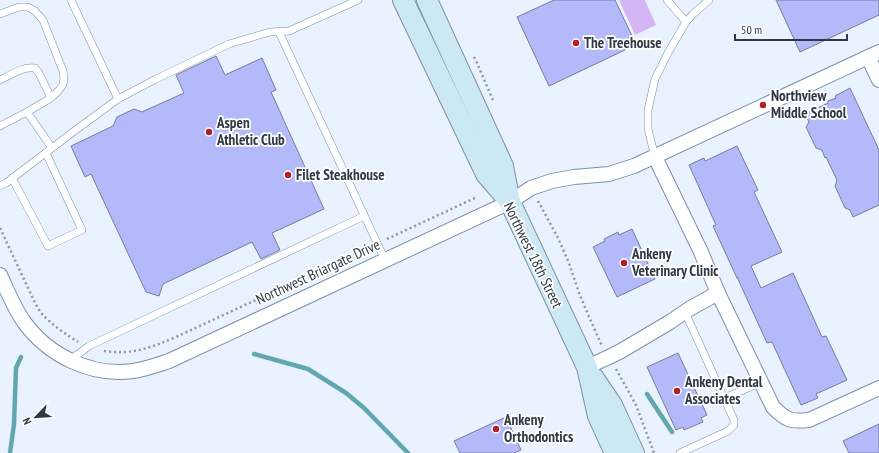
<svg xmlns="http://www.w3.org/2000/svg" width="879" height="453" viewBox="0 0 879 453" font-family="'PT Sans Narrow',sans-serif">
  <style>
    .green { fill: #d4b6f4 }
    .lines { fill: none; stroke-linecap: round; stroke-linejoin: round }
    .stream { stroke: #61a7af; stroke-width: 4.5 }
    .building { fill: #b3b9f9; stroke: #797c9b }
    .lane-casing { stroke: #7b90aa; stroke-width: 8 }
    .street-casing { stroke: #7b90aa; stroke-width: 16 }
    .secondary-casing { stroke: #7b90aa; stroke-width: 22 }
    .path { stroke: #8d96a2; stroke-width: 2.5; stroke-dasharray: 2 3; stroke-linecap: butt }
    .lane { stroke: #fff; stroke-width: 7 }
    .street { stroke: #fff; stroke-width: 14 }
    .secondary { stroke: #cbe8f3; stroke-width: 20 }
    .poi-dot { fill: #b22027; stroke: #fff; stroke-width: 1.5 }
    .labels { text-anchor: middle; stroke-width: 3.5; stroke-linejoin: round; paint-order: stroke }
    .poi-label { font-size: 15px; font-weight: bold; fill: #2f3843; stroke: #fff; text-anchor: start }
    .street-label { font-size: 15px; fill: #2f3843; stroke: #fff }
  </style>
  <rect width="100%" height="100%" fill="#e9f2fe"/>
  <path class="green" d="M619,0h26l11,25 -21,10z"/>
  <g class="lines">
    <g class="stream">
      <path d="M254,354l54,15 38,24 18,15 44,45"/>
      <path d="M647,394l25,38"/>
      <path d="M10,453l4,-29 2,-56 5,-11"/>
    </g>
  </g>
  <g class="building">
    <path d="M554,0h61l17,36 -11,6 4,8 -76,36 -32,-69z"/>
    <path d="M776,0h103v15l-79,37z"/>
    <path d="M216,56l9,19 37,-17 14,32 -5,2 53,117 -52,24 8,17 -19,9 -9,-17 -89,42 -4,12 -13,-4 -55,-118 -6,3 -14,-31 42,-20 4,-9 17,-8 8,3 42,-19 -8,-18z"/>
    <path d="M850,88l29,62v55l-26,12 -3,-7 -5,-2 -10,-22 2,-6 -11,-23 -1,1 -3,-8 -6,-2 -10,-21 3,-5 -4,-8 23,-11v-2l8,-3 -1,-2z"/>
    <path d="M737,146l21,44 -4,2 28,60 -31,14 10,22 32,-15 29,64 4,-1 21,44 -31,14 2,4 -17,7 -29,-63 -5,1 -30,-66v1l-24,-52 3,-1 -27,-60 15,-7 1,3z"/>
    <path d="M632,229l23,50 -38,18 -24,-50 12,-6 -1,-2 14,-7 1,3z"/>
    <path d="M678,353l29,62 -6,3 2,4 -19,8 -1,-3 -7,3 -29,-63z"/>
    <path d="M506,417l15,33 -7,3h-54l-6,-12z"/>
    <path d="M879,424v29h-30l-6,-12z"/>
  </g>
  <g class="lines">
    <g class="lane-casing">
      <g id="lane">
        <path d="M71,0l47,99"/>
        <path d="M667,0l19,22"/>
        <path d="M0,14l19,-7h9l7,4 8,9 20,51c3,15 -2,17 -12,27"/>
        <path d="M279,32l106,228"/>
        <path d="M0,80c11,-5 23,-14 35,-12l4,5 12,25 -24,14 -27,14"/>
        <path d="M27,112l25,36"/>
        <path d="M655,157l-7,-28v-19l7,-31 14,-28 17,-29 7,-8 16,-14"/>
        <path d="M12,178l36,68 34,-16 -36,-77"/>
        <path d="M0,186l6,-3 71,-54 41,-30 38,-20 73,-35 41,-12 19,-1 69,-31"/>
        <path d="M70,360l19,-14 275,-130"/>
        <path d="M725,398l36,-16"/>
        <path d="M680,453l48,-22 6,-6v-5l-49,-108"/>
      </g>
    </g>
    <g class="street-casing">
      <g id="street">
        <path d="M868,57l11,23"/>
        <path d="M655,157l46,95 17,41 55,114c13,13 17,15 36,13l70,-32"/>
        <path d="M0,275c7,15 14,33 24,47 24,33 67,55 109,49 13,-2 24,-6 36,-10l341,-159 21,-14 21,-7 22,-4 35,-3 25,-8 245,-114"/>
        <path d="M587,367l22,-10 12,-6 49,-29 19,-13 29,-16"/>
      </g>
    </g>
    <g class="secondary-casing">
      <g id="secondary">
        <path d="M403,0l83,174 24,28 77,165 11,49 17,37"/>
        <path d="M427,0l76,166 7,36"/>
        <path d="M593,377l19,28 22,48"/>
      </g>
    </g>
    <g class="path">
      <path d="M474,57l3,6 16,37"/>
      <path d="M538,201l20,37 11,25 10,30 11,26 12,27"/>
      <path d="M0,228l36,77c2,3 4,7 7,10 9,10 24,20 35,27"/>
      <path d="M387,239l90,-42"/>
      <path d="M104,351c28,4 46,-3 72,-14l192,-89"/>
      <path d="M616,369l20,36 18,48"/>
    </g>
    <use href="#lane" class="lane"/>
    <use href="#street" class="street"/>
    <use href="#secondary" class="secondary"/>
  </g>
  <g class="poi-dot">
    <circle cx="576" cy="43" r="4"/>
    <circle cx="763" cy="105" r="4"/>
    <circle cx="209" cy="132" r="4"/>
    <circle cx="288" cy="175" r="4"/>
    <circle cx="624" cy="263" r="4"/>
    <circle cx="677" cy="391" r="4"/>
    <circle cx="496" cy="429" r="4"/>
  </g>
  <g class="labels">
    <g class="poi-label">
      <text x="584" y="48">The Treehouse</text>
      <text x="771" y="101">Northview<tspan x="771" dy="17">Middle School</tspan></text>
      <text x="217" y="128">Aspen<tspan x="217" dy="17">Athletic Club</tspan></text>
      <text x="296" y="180">Filet Steakhouse</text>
      <text x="632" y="259">Ankeny<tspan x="632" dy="17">Veterinary Clinic</tspan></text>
      <text x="685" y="387">Ankeny Dental<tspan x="685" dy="17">Associates</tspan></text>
      <text x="504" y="425">Ankeny<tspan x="504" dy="17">Orthodontics</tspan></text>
    </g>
    <g class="street-label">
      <text transform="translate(533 255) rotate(64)" y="5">Northwest 18th Street</text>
      <text transform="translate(318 272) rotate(-25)" y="5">Northwest Briargate Drive</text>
    </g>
  </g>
  <g transform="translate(36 417) rotate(245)" stroke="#ffffff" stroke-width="3" paint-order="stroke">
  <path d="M0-3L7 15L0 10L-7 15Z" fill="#2f3843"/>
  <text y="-6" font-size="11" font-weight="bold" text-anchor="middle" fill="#2f3843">N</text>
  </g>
  <path d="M735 34v6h112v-6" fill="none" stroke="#2f3843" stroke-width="2"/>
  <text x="741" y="34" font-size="12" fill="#2f3843" stroke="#ffffff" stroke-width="3" paint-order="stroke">50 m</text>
</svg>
